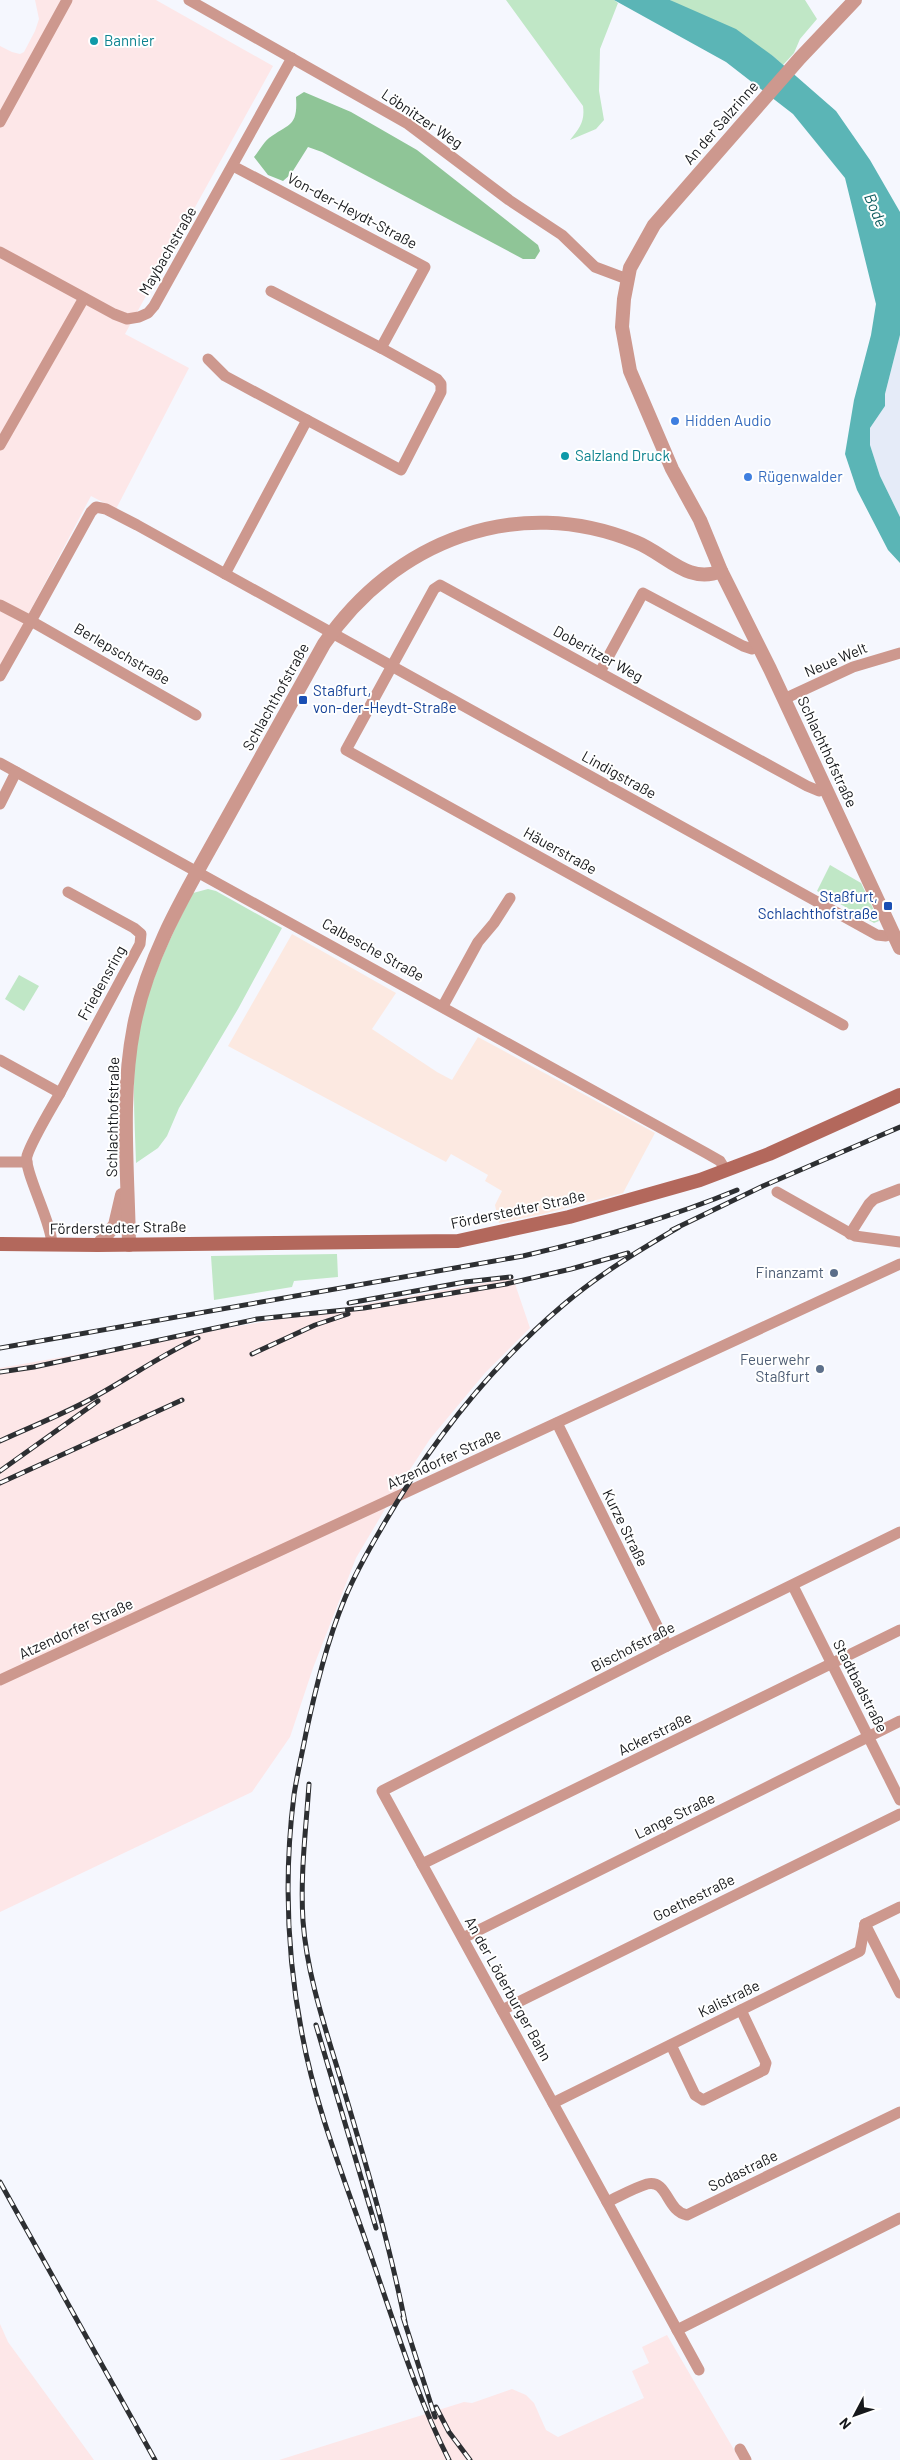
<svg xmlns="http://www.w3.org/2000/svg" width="900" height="2460" viewBox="0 0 900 2460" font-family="Barlow,sans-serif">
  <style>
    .commercial { fill: #fce9e1 }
    .industrial { fill: #fde7e8 }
    .built { fill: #e5ebf8 }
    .green { fill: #c0e7c6 }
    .forest { fill: #8fc597 }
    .water { fill: #5bb5b6 }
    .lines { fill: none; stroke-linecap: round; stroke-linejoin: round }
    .minor { stroke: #cd988e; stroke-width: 11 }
    .tertiary { stroke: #cd988e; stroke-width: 14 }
    .secondary { stroke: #b3685c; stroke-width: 14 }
    .rail-casing { stroke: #2d2f32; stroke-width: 5 }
    .rail { stroke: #fff; stroke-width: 3; stroke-dasharray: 9; stroke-linecap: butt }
    .culture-dot { fill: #0f9aa8; stroke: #fff; stroke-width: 2 }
    .shop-dot { fill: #3f7fe0; stroke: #fff; stroke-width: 2 }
    .transit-dot { fill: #1a4fb4; stroke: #fff; stroke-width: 2 }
    .service-dot { fill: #5c6f8a; stroke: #fff; stroke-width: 2 }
    .labels { text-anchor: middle; stroke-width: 4; stroke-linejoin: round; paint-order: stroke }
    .culture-label { font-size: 15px; fill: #0d838f; stroke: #fff; text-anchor: start }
    .street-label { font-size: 15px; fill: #16181b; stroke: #fff }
    .shop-label { font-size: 15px; fill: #366cbe; stroke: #fff; text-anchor: start }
    .transit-label { font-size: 15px; fill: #164399; stroke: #fff; text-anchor: start }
    .service-label { font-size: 15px; fill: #4e5e75; stroke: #fff; text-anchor: end }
    .water-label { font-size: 16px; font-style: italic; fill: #0e5c5e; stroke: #fff }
  </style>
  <rect width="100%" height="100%" fill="#f5f7fe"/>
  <path class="commercial" d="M292,934l104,59 -24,36 65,43 15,8 26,-43 177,96 -32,60 -80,21 -44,9 -4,-18 7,-14 -17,-10 3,-6 -37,-21 -5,8 -218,-116z"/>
  <g class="industrial">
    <path d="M35,0h121l117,66 -148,268 64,34 -73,141 -25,-13 -91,172v-622l12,6 8,2 4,-2 11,-21 4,-12z"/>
    <path d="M513,1278l17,50 -45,45 -55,66 -36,55 -38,64 -43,110 -23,69 -38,55 -252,120v-544z"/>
    <path d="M0,2324l8,18 86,118h-94z"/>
    <path d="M667,2335l73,125h-461l185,-58 8,1 40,-14 14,6 8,8 12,27 12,7 86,-39 -12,-27 17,-8 -7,-16z"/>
  </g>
  <path class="built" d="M900,335v182l-20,-41 -10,-31v-17l15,-22v-12z"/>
  <g class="green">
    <path d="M506,0h108l4,3 -18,46 -1,42 5,29 -8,9 -26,11c10,-12 15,-19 13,-34z"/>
    <path d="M670,0h135l12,19 -17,20 -6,14 -11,12 -10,-9z"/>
    <path d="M830,865l31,18 18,38 -5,2 -57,-32z"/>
    <path d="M208,889l8,2 66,37 -44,81 -59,99 -12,28 -9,12 -22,15c-1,-37 -4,-75 0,-112 7,-57 31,-108 57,-158z"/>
    <path d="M19,975l20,11 -15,25 -19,-12z"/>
    <path d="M337,1254l1,23 -44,4 -2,6 -78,13 -3,-44z"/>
  </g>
  <path class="forest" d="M304,92l47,20 66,38 121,95 2,6 -5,8h-12l-201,-107 -14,-5 -17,27 -8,7 -15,-6 -14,-18c5,-6 9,-14 15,-19 20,-15 29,-11 27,-41z"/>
  <path class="water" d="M614,0h56l66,29 37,27 63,55 34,49 30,52v123l-15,59v12l-15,22v17l10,31 20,41v46l-12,-13 -31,-60 -12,-36 9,-54 17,-65 5,-31 -31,-126 -52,-64 -67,-52z"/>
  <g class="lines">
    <g class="minor">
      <path d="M189,0l219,124 101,76 53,35 33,32 32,12"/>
      <path d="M0,122l67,-122"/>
      <path d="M0,252l114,62 13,5 12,-2 9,-4 6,-7 138,-248"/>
      <path d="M271,291l110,57"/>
      <path d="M208,359l17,17 82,44"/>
      <path d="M0,445l84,-147"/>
      <path d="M225,574l82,-154 94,50 40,-78v-8l-4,-5 -56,-31 44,-81 -192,-101"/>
      <path d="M0,605l31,16 -31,55"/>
      <path d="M600,672l43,-79 100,53 9,3 7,-2"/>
      <path d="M784,699l69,-32 47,-14"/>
      <path d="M196,715l-165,-94 60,-109 5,-5 10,2 31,16 740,410 9,1 7,-3"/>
      <path d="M0,763l706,390 14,8 6,10"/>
      <path d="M826,789l-7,2 -12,-5 -367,-201 -6,4 -88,161 497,275"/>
      <path d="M0,804l16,-32"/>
      <path d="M443,1006l35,-64 16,-19 16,-25"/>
      <path d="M0,1060l60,33 80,-149 1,-10 -7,-6 -66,-36"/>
      <path d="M0,1162h27"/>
      <path d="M777,1192l78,44 45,6"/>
      <path d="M850,1234l19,-30 5,-5 26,-10"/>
      <path d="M52,1245c0,-23 -29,-75 -25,-89 5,-16 24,-47 33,-63"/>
      <path d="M557,1423l110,223"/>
      <path d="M793,1586l107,214"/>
      <path d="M0,1680l900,-416"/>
      <path d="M422,1864l478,-234"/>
      <path d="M865,1924l35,69"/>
      <path d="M865,1924l35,-17"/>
      <path d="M463,1938l437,-217"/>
      <path d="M502,2010l398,-196"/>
      <path d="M671,2045l24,50 8,5 61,-30 2,-7 -25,-53"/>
      <path d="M553,2103l307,-152 5,-27"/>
      <path d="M607,2202c13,-6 27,-14 40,-18 21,-5 19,27 40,31l213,-103"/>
      <path d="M677,2330l223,-112"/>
      <path d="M699,2370l-317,-579 285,-145 233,-114"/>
      <path d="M740,2449l6,11"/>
    </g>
    <g class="tertiary">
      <path d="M855,0l-55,58 -146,167 -24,43 -6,31 -2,28 8,44 42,98 28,51 21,51 49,98 130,279"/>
      <path d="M98,1245l17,-20 7,-30"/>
      <path d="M129,1245c-1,-73 -9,-148 5,-219 14,-72 52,-134 87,-197 34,-61 68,-123 103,-185 70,-103 193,-151 312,-102 30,12 52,43 85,29"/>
    </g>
    <path class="secondary" d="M0,1244l98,1 360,-4 111,-24 131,-37 69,-26 131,-59"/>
    <g class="rail-casing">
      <g id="rail">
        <path d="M672,1230l91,-44 137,-59"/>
        <path d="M349,1303l116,-21 46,-5"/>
        <path d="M0,1348l523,-92c73,-17 144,-37 214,-66"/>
        <path d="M252,1354l63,-29 33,-11"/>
        <path d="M0,1372l34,-5 223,-48 107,-11 142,-24 65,-15 57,-16"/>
        <path d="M0,1441c32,-15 67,-28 98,-46 34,-19 65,-41 100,-57"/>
        <path d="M0,1471l98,-70"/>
        <path d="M0,1483l182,-83"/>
        <path d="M309,1784c-3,45 -9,91 -6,137 4,56 24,112 40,166 23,77 46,155 62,235"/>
        <path d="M316,2025l60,203"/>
        <path d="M0,2182l155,278"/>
        <path d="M403,2317l32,100"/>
        <path d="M436,2407l13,25 21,28"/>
        <path d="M449,2460c-33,-65 -54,-135 -78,-204 -25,-73 -55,-146 -69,-222 -15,-78 -18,-160 -8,-239 3,-20 8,-41 12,-62 10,-46 21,-92 39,-135 10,-24 23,-47 36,-69 48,-84 107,-160 181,-223 36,-31 76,-55 117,-79"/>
      </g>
    </g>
    <use href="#rail" class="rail"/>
  </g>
  <g class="culture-dot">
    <circle cx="94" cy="41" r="5"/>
    <circle cx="565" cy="456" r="5"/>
  </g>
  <g class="shop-dot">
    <circle cx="675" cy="421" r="5"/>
    <circle cx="748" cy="477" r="5"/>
  </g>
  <g class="transit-dot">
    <rect x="298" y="695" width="10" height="10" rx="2.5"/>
    <rect x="883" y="901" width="10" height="10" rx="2.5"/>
  </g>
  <g class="service-dot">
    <circle cx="834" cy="1273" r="5"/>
    <circle cx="820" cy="1369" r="5"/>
  </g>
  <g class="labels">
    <g class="culture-label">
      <text x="104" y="46">Bannier</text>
      <text x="575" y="461">Salzland Druck</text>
    </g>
    <g class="street-label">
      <text transform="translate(422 119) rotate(34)" y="5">Löbnitzer Weg</text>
      <text transform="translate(721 123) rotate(-49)" y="5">An der Salzrinne</text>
      <text transform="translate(352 211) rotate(28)" y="5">Von-der-Heydt-Straße</text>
      <text transform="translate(168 251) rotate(-60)" y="5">Maybachstraße</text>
      <text transform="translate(122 654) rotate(30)" y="5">Berlepschstraße</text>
      <text transform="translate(598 654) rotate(29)" y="5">Doberitzer Weg</text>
      <text transform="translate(836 660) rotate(-23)" y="5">Neue Welt</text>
      <text transform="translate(276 697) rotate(-61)" y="5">Schlachthofstraße</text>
      <text transform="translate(827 752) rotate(65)" y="5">Schlachthofstraße</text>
      <text transform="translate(619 775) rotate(29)" y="5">Lindigstraße</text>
      <text transform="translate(560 851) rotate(29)" y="5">Häuerstraße</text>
      <text transform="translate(373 950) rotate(29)" y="5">Calbesche Straße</text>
      <text transform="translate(102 983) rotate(-61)" y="5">Friedensring</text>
      <text transform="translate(113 1117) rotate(-89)" y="5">Schlachthofstraße</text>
      <text transform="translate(518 1210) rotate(-12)" y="5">Förderstedter Straße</text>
      <text transform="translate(118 1228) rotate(-1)" y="5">Förderstedter Straße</text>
      <text transform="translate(444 1459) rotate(-25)" y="5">Atzendorfer Straße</text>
      <text transform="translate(625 1528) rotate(64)" y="5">Kurze Straße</text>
      <text transform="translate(76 1629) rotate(-25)" y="5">Atzendorfer Straße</text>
      <text transform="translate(633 1647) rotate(-27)" y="5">Bischofstraße</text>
      <text transform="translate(860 1686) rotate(63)" y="5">Stadtbadstraße</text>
      <text transform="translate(655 1734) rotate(-26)" y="5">Ackerstraße</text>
      <text transform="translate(675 1816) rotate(-26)" y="5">Lange Straße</text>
      <text transform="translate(694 1898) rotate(-26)" y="5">Goethestraße</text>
      <text transform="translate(508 1989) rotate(61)" y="5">An der Löderburger Bahn</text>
      <text transform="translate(729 1999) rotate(-26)" y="5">Kalistraße</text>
      <text transform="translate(743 2171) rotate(-26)" y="5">Sodastraße</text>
    </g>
    <g class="shop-label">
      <text x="685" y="426">Hidden Audio</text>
      <text x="758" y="482">Rügenwalder</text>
    </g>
    <g class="transit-label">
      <text x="313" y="696">Staßfurt,<tspan x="313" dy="17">von-der-Heydt-Straße</tspan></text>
      <text x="878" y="902" text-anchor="end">Staßfurt,<tspan x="878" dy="17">Schlachthofstraße</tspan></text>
    </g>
    <g class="service-label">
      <text x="824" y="1278">Finanzamt</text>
      <text x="810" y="1365">Feuerwehr<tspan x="810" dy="17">Staßfurt</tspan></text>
    </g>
    <g class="water-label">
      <text transform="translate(876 210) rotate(67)" y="6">Bode</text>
    </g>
  </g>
  <g transform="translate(855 2415) rotate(229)" stroke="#ffffff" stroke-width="4" paint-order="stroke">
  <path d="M0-4L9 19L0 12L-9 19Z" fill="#16181b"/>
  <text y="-8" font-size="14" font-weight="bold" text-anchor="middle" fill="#16181b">N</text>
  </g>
</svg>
